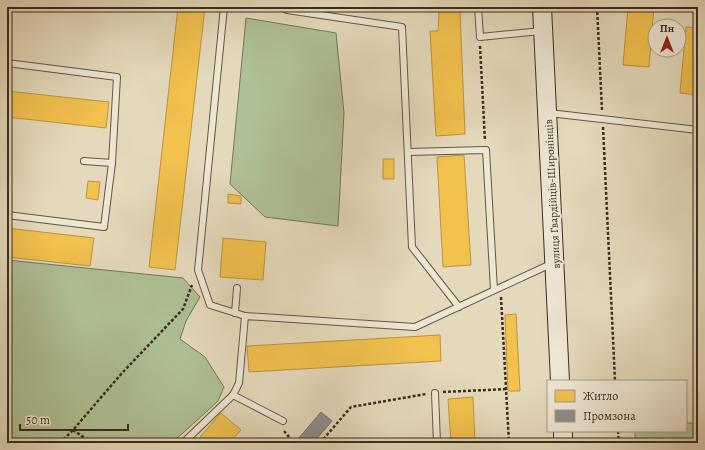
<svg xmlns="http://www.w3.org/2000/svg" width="705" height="450" viewBox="0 0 705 450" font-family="Alegreya,serif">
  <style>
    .green { fill: #aec095; stroke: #747659 }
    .homes { fill: #f2c14e; stroke: #bb943f }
    .industry { fill: #8d8d92; stroke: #74706f }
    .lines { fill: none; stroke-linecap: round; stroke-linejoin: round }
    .lane-casing { stroke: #655744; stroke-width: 8 }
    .secondary-casing { stroke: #3b2c1d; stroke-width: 20 }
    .path { stroke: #3b2c1d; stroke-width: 2.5; stroke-dasharray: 3 2; stroke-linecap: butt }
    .lane { stroke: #ede6d3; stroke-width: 6 }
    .secondary { stroke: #ede6d3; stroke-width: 18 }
    .labels { text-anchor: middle; stroke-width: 4; stroke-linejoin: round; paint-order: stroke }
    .street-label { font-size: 11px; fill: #3b2c1d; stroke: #ede6d3 }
  </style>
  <rect width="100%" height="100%" fill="#e4d9bb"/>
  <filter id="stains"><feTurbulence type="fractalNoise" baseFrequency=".005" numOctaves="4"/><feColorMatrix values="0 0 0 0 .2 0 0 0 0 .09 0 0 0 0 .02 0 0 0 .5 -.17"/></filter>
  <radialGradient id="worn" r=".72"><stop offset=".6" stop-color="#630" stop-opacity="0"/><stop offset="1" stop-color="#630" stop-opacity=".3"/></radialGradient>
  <g class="green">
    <path d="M246,18l90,15 8,80 -6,113 -73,-9 -35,-33z"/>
    <path d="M7,260l176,18 17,19 -14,24 -6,18 25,18 19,30 -6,14 -46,42h-165z"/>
    <path d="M686,423h12v20h-63v-12h51z"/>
  </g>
  <g class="homes">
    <path d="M178,7h27l-30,263 -26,-3z"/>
    <path d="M433,7h23v1l4,3 5,123 -29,2 -6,-105h8l1,-18z"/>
    <path d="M628,7h26l-5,60 -26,-2z"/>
    <path d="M686,27l12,1v67l-18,-2z"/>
    <path d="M7,91l102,11 -3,26 -99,-11z"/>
    <path d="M464,155l7,110 -28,2 -6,-110z"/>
    <rect x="383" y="159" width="11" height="20"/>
    <path d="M88,181l12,1 -2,18 -12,-2z"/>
    <path d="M228,194l13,2v8l-13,-1z"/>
    <path d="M7,228l87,10 -4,28 -83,-9z"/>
    <path d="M223,238l43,4 -3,38 -43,-3z"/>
    <path d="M516,314l4,77h-12l-3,-76z"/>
    <path d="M440,335l1,26 -192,11 -2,-26z"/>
    <path d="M473,397l2,46h-24l-3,-44z"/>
    <path d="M221,413l20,17 -12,13h-34z"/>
  </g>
  <path class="industry" d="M321,412l11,9 -19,22h-10l-5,-4z"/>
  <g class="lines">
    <g class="lane-casing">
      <g id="lane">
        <path d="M224,7l-26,263 12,35 35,11"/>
        <path d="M288,7l-1,3 115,17 10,220 47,60"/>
        <path d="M478,7l2,30 62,-6"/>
        <path d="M7,63l110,14 -5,86 -8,64 -97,-12"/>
        <path d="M549,113l149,17"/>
        <path d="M408,152l78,-2 8,140"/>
        <path d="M84,161l28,2"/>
        <path d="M235,313l2,-25"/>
        <path d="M435,393l2,50"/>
        <path d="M233,395l50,26"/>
        <path d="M183,443l50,-48 6,-12 6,-67 170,11 138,-64"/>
      </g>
    </g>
    <g class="secondary-casing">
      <g id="secondary">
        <path d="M542,7l18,374"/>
        <path d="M563,431v12"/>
      </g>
    </g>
    <g class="path">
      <path d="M597,7l5,103"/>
      <path d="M480,46l5,95"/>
      <path d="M603,127l12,254"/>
      <path d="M501,297l8,146"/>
      <path d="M443,392l64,-3"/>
      <path d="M73,430l19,13"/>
      <path d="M284,431l10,12"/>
      <path d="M618,431l1,12"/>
      <path d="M60,443l13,-13 49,-57 61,-64 9,-24"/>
      <path d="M320,443l31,-36 75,-13"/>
    </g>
    <use href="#lane" class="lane"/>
    <use href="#secondary" class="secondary"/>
  </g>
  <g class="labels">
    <g class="street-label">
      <text transform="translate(552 194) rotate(-93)" y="4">вулиця Гвардійців-Широнінців</text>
    </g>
  </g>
  <rect width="705" height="450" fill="none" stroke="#e4d9bb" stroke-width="24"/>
  <rect x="8" y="8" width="689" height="434" fill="none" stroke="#3b2c1d" stroke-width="2"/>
  <rect x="12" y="12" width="681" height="426" fill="none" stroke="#3b2c1d"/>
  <rect x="547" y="380" width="140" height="52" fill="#ede6d3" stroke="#a69c8a"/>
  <rect x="555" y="390" width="20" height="12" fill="#f2c14e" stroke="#a69c8a"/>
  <text x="583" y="400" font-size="12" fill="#3b2c1d">Житло</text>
  <rect x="555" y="410" width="20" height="12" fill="#8d8d92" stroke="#a69c8a"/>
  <text x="583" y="420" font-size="12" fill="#3b2c1d">Промзона</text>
  <g transform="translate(667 38)"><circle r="19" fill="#ede6d3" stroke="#a69c8a"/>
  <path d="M0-3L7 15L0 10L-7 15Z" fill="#8f2418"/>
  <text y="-6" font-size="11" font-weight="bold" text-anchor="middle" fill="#3b2c1d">Пн</text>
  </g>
  <path d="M20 424v6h108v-6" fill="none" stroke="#3b2c1d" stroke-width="2"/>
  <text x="26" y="424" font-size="12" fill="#3b2c1d" stroke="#ede6d3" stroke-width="3" paint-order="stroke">50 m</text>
  <rect width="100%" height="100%" filter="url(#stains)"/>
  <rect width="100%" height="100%" fill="url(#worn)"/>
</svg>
